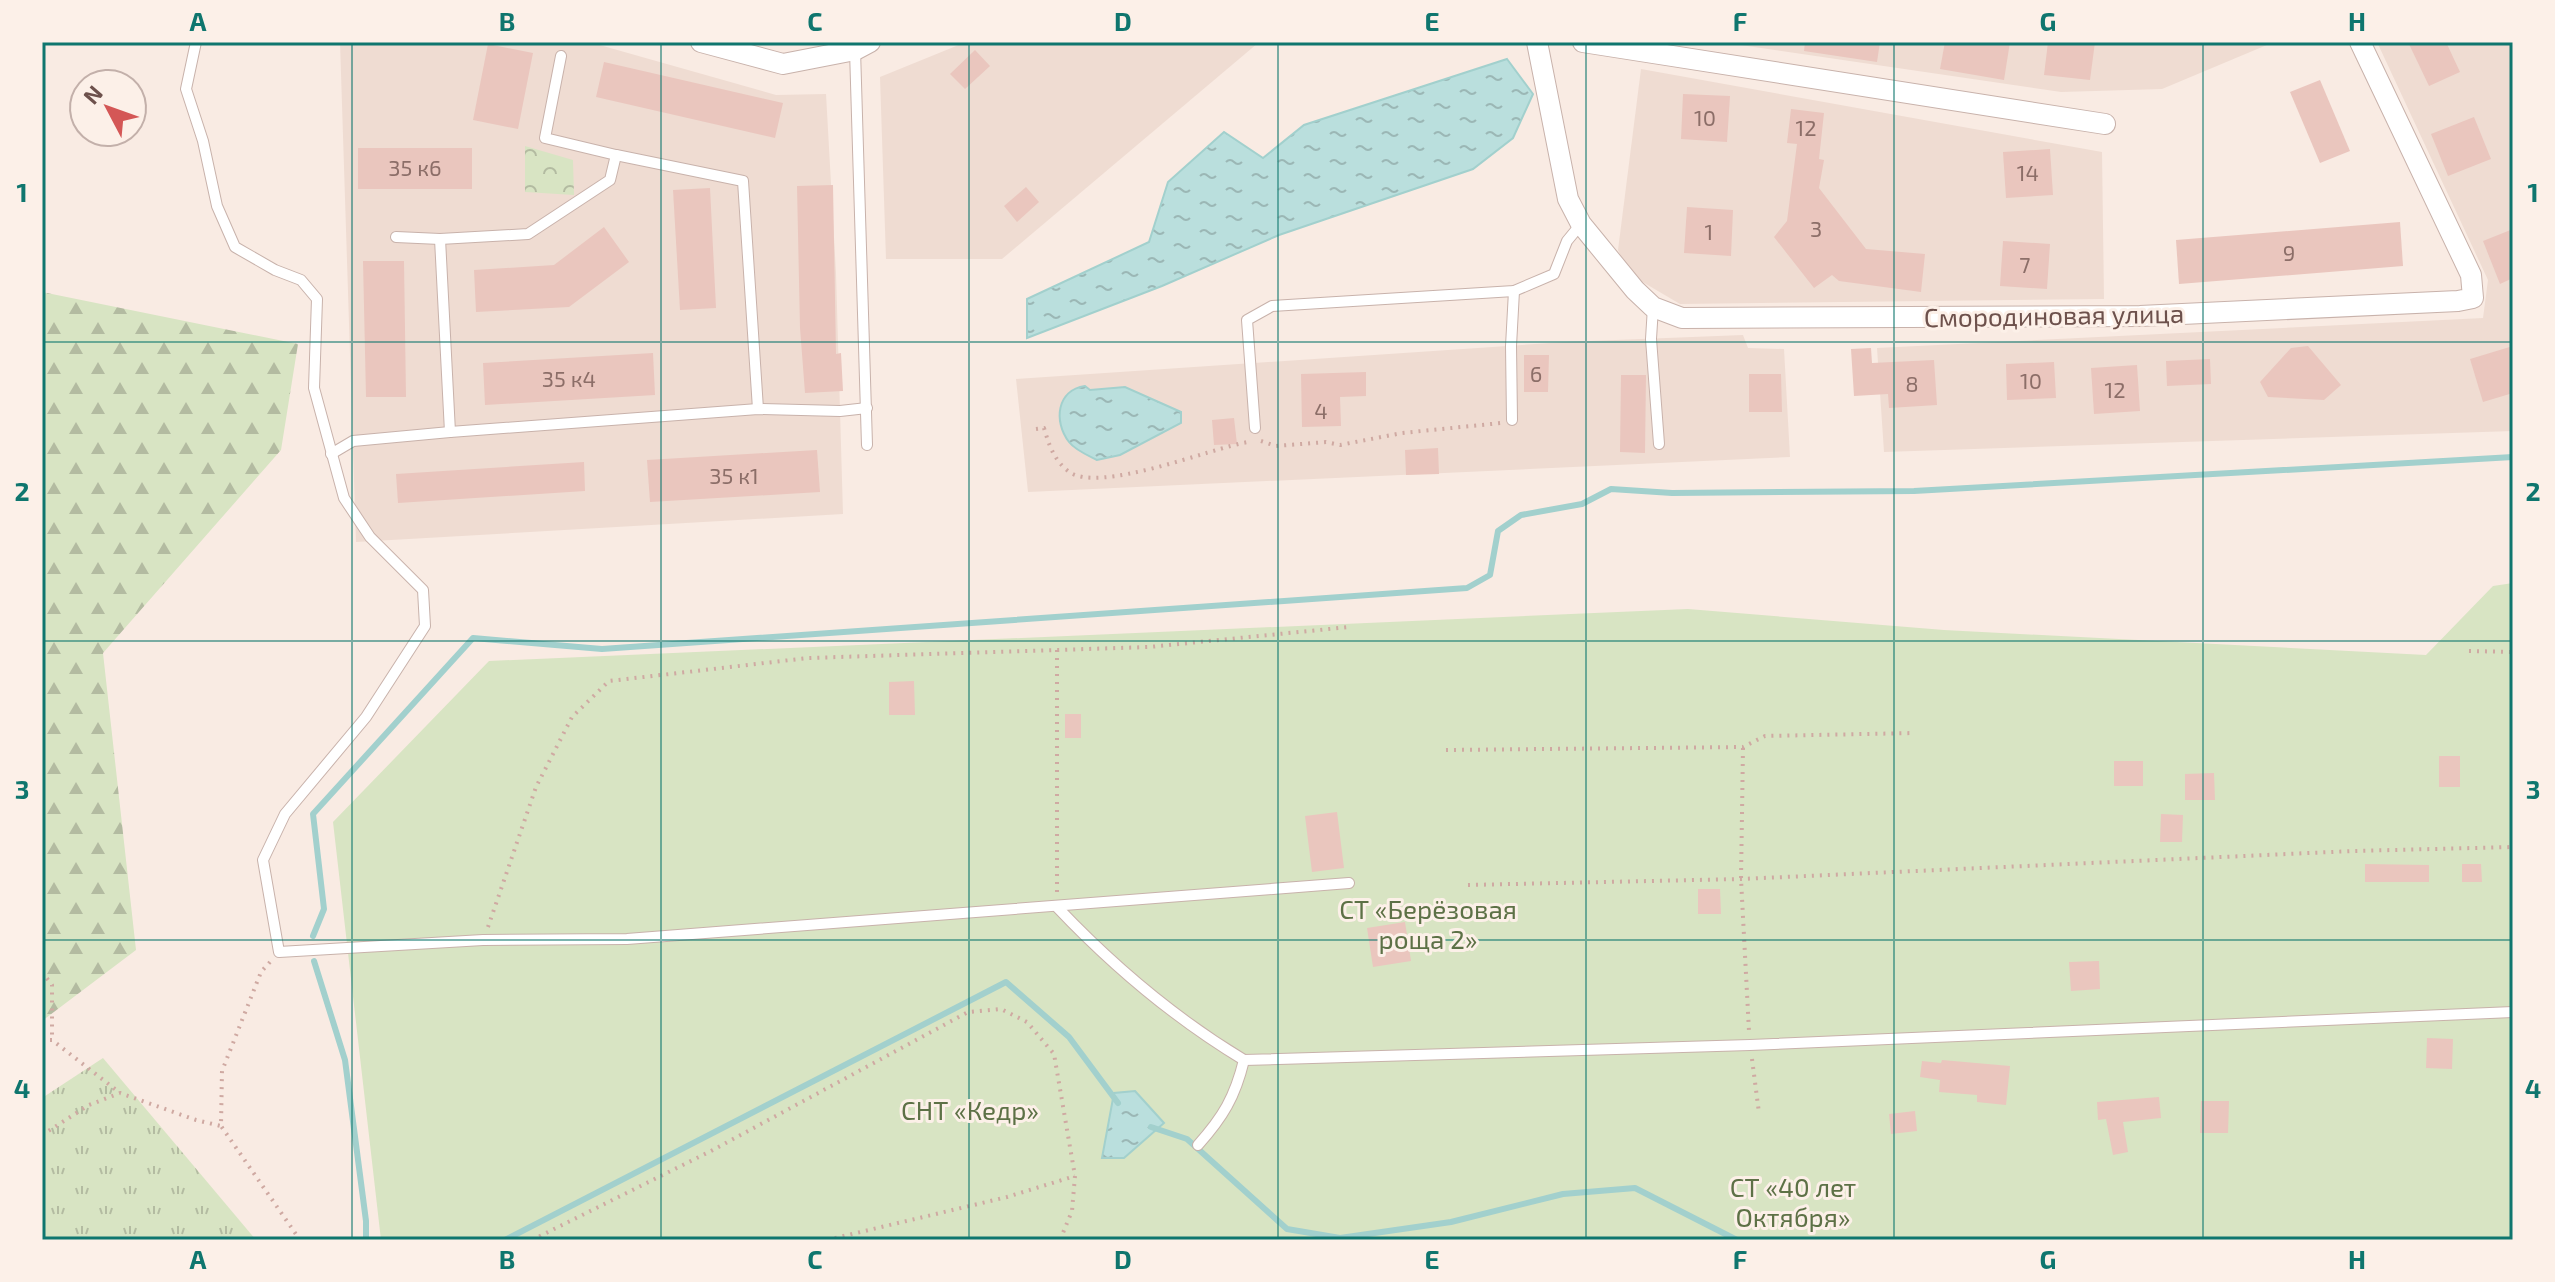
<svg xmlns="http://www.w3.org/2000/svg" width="2555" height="1282" viewBox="0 0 2555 1282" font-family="'Exo 2',sans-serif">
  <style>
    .residential { fill: #efdcd2 }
    .grass { fill: url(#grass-tufts) }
    .forest { fill: url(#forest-firs) }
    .park { fill: url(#park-crowns) }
    .garden { fill: #d8e4c3 }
    .water { fill: url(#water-ripples); stroke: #a2d0cd; stroke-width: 2 }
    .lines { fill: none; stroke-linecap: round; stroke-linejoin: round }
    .stream { stroke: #a2d0cd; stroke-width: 6 }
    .building { fill: #eac6be }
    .lane-casing { stroke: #c8b2ab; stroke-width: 12 }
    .street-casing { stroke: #c8b2ab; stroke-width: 22 }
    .path { stroke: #cfa9a2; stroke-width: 4; stroke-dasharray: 2 6; stroke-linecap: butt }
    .lane { stroke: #fff; stroke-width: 10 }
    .street { stroke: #fff; stroke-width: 20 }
    .grid { fill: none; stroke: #0f766e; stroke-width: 2; stroke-opacity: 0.55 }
    .labels { text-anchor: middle; stroke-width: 6; stroke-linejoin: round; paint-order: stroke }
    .number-label { font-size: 22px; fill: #8c6e68 }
    .street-label { font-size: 26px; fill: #6d514c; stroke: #fcf0e8 }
    .park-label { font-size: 26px; fill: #5d7146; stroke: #fcf0e8 }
    .neatline { fill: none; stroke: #0f766e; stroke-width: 3 }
    .grid-label { font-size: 26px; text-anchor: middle; font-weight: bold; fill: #0f766e }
  </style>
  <defs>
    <pattern id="grass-tufts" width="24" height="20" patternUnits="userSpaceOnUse" patternTransform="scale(2)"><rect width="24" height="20" fill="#d8e4c3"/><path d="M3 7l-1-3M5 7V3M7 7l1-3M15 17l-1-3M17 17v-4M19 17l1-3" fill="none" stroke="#b3bba1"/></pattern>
    <pattern id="forest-firs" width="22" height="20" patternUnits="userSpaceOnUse" patternTransform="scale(2)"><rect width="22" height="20" fill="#d8e4c3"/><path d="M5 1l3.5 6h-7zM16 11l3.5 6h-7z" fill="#b3bba1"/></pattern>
    <pattern id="park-crowns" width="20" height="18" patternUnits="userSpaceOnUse" patternTransform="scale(2)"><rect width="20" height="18" fill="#d8e4c3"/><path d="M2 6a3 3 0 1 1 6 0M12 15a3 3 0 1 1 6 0" fill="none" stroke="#b3bba1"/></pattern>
    <pattern id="water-ripples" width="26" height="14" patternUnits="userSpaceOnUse" patternTransform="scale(2)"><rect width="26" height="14" fill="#badfdd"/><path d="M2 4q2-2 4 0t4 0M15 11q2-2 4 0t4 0" fill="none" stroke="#9bb7b5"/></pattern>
  </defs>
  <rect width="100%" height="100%" fill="#f9ebe3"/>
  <g class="residential">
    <path d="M340,42h249l187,53 50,-1 10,179 7,241 -487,28z"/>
    <path d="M966,42h292v1l-256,216h-116l-6,-182z"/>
    <path d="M1720,42h554l-112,47 -101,3z"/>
    <path d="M2377,42h136v389l-629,21 -7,-104 606,-30 5,-38z"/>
    <path d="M1641,69l461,83 2,147 -424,5 -51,-30 -11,-24z"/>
    <path d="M1743,335l5,13 36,1 6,108 -762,35 -12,-113 549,-37z"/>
  </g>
  <path class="grass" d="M103,1058l153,182h-214v-142z"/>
  <path class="forest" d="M42,292l256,52 -17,106 -178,203 33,297 -94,71z"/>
  <path class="park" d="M525,146l48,14 1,35 -49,-3z"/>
  <path class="garden" d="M2513,583v657h-2132l-48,-418 156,-161 1199,-52 256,21 482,25 67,-69z"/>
  <g class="water">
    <path d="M1507,59l26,35 -20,44 -40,31 -194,66 -117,51 -135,52v-39l122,-57 19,-60 56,-50 39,26 41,-33z"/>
    <path d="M1085,386l5,4 35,-3 56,25v11l-61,32 -23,5c-10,-5 -22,-10 -28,-18 -16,-21 -12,-52 16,-56z"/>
    <path d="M1135,1091l29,32 -40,35h-22l12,-65z"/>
  </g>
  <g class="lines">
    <g class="stream">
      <path d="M313,936l11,-27 -11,-95 160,-176 129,11 865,-61 23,-13 8,-44 23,-16 61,-11 29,-15 61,4 242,-2 599,-34"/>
      <path d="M314,961l31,99 21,161v19"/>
      <path d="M1151,1127l36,12 100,90 53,9 111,-16 112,-28 72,-6 102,52"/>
      <path d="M505,1240l501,-258 63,55 49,66"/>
    </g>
  </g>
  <g class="building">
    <path d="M1805,42h75l-3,20 -73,-11z"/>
    <path d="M1945,42h65l-6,38 -64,-11z"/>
    <path d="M2048,42h47l-5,38 -46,-5z"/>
    <path d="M2408,42h38l14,30 -31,14z"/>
    <path d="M488,44l45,9 -15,76 -45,-9z"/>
    <path d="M975,50l15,16 -25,23 -15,-15z"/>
    <path d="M604,62l179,41 -8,35 -179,-41z"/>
    <path d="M2320,80l30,71 -30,12 -30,-71z"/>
    <path d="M1683,94l47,2 -3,46 -46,-3z"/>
    <path d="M1791,109l33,4 -5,46 5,1 -5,28 47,61 59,5 -4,38 -82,-11 -7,-6 -18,13 -40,-51 13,-16 10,-77 -10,-1z"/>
    <path d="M2474,117l17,42 -43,17 -17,-42z"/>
    <rect x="358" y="148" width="114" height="41"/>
    <path d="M2050,149l3,46 -47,3 -3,-46z"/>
    <path d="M833,185l3,169 5,-1 2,38 -38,2 -5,-65 -3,-142z"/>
    <path d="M1026,187l13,15 -22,20 -13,-16z"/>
    <path d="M710,188l6,120 -36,2 -7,-120z"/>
    <path d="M1687,207l46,3 -2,46 -47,-3z"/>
    <path d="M2400,222l3,44 -224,18 -3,-44z"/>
    <path d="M604,227l25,35 -60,45 -93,5 -2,-42 80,-5z"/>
    <path d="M2513,229v49l-13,6 -17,-43z"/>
    <path d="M2003,241l47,3 -3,45 -47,-3z"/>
    <path d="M363,261h41l2,136h-40z"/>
    <path d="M2308,346l33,39 -17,15 -56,-3 -8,-15 31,-34z"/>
    <path d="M2513,346v47l-30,9 -13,-43z"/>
    <path d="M1871,348l1,15 62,-3 3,45 -48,3 -1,-14 -34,2 -3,-47z"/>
    <path d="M653,353l2,42 -170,10 -2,-42z"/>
    <path d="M1524,355h25l-1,37h-24z"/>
    <path d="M2210,359l1,25 -44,2 -1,-25z"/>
    <path d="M2054,362l2,36 -49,2 -1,-36z"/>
    <path d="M2137,365l3,46 -46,3 -3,-46z"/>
    <path d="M1366,372v24l-26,1 1,29 -39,1 -1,-53z"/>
    <path d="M1749,374h32l1,38h-33z"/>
    <path d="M1621,375h25l-1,78 -25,-1z"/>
    <path d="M1234,418l3,26 -23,1 -2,-25z"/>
    <path d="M1438,448l1,26 -33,1 -1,-25z"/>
    <path d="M817,450l3,42 -170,10 -3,-42z"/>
    <path d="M584,462l1,29 -187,12 -2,-29z"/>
    <path d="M914,681l1,34h-26v-33z"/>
    <rect x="1065" y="714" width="16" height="24"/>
    <rect x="2439" y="756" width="21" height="31"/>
    <rect x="2114" y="761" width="29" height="25"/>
    <path d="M2214,773l1,27h-30v-26z"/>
    <path d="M1337,812l7,56 -32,4 -7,-56z"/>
    <path d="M2161,814l22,1 -1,27h-22z"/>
    <path d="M2365,864l64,1v17h-64z"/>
    <path d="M2462,864h19l1,18h-20z"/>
    <path d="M1698,889h22l1,25h-23z"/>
    <path d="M1405,922l6,39 -38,6 -6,-39z"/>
    <path d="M2099,961l1,28 -29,2 -2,-29z"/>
    <path d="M2427,1038l26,1 -1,30 -26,-1z"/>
    <path d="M1942,1060l68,6 -4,39 -29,-3v-7l-38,-3 1,-12 -20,-3 2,-16 19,2z"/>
    <path d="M2159,1097l2,21 -38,4 5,30 -15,3 -7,-36 -8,1 -1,-18z"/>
    <path d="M2201,1101h28l-1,32h-28z"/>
    <path d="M1915,1111l2,20 -26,3 -2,-20z"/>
  </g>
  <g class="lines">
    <g class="lane-casing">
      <g id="lane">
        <path d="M196,42l-10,47 17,52 14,65 18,41 40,23 26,10 16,19 -3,89 30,110 26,39 53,53 2,36 -59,91 -81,97 -22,46 16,92 204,-12 144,-1 722,-56"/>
        <path d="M855,50l12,395"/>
        <path d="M561,56l-16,82 71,17 127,26 15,228"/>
        <path d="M396,237l44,2 88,-5 82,-54 6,-25"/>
        <path d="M440,239l10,193"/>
        <path d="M1653,307l-2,32 8,105"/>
        <path d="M1512,420l-1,-74 3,-55"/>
        <path d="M1255,428l-8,-108 25,-14 242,-15 40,-17 13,-33 14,-17"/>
        <path d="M331,454l22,-13 97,-9 308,-23 82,2 27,-3"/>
        <path d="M1057,907c55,58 119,112 187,153l506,-15 763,-33"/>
        <path d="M1198,1145c25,-28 37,-48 46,-85"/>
      </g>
    </g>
    <g class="street-casing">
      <g id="street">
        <path d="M701,42l82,22 72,-14 15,-8"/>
        <path d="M1537,42l31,157 13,25 54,66 18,17 29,11 458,-2 318,-15 15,-3 -2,-23 -111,-233"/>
        <path d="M1583,42l522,82"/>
      </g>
    </g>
    <g class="path">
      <path d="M1036,429l8,-1c5,17 10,32 24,43 29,24 143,-23 180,-29"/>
      <path d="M1261,441l15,5 50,-4 14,3 62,-12 99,-10"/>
      <path d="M1057,650v242"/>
      <path d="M2469,651l44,1"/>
      <path d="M1743,748l-2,131 8,152"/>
      <path d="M1446,750l297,-3 22,-11 150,-3"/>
      <path d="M1468,885l273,-6 612,-28 160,-4"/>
      <path d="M488,927l48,-140 36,-70 37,-36 199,-23 341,-11 200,-20"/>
      <path d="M270,962l-9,10 -39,99 -1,55 79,114"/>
      <path d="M42,972l10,13v55"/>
      <path d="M42,1040h10l68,53"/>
      <path d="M1752,1059l7,54"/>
      <path d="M42,1135l47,-30 31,-12 76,27 25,6"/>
      <path d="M532,1240l179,-89 257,-139 33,-3 26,13 27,32 21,122 -3,35 -12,29"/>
      <path d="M827,1240l180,-43 68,-21"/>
    </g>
    <use href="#lane" class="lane"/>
    <use href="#street" class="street"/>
  </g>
  <path class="grid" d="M352,42v1198M661,42v1198M969,42v1198M1278,42v1198M1586,42v1198M1894,42v1198M2203,42v1198M42,342h2471M42,641h2471M42,940h2471"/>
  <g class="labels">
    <g class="number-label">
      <text x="1705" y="126">10</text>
      <text x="1806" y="136">12</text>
      <text x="415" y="176">35 к6</text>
      <text x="2028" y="181">14</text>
      <text x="1816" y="237">3</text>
      <text x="1709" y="240">1</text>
      <text x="2289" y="261">9</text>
      <text x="2025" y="273">7</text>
      <text x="1536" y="382">6</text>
      <text x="569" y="387">35 к4</text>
      <text x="2031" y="389">10</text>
      <text x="1912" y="392">8</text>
      <text x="2115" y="398">12</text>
      <text x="1321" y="419">4</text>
      <text x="734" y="484">35 к1</text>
    </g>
    <g class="street-label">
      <text transform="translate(2054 316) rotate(-1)" y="9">Смородиновая улица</text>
    </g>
    <g class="park-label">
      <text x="1428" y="919">СТ «Берёзовая<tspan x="1428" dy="30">роща 2»</tspan></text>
      <text x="970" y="1120">СНТ «Кедр»</text>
      <text x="1793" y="1197">СТ «40 лет<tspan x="1793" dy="30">Октября»</tspan></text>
    </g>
  </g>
  <rect width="2555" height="1282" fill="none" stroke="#fcf0e8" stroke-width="88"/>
  <g transform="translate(108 108) rotate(311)"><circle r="38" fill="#fcf0e8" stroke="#c3b0aa" stroke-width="2"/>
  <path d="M0-6L14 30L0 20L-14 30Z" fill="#d45756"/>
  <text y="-12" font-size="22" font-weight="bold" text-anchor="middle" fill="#6d514c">N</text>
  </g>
  <rect x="44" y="44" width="2467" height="1194" class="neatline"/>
  <g class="grid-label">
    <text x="198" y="31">A</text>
    <text x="507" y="31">B</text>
    <text x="815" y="31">C</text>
    <text x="1123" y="31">D</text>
    <text x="1432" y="31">E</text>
    <text x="1740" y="31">F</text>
    <text x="2048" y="31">G</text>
    <text x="2357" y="31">H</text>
    <text x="22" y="202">1</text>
    <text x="2533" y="202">1</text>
    <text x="22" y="501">2</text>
    <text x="2533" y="501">2</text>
    <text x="22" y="799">3</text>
    <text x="2533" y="799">3</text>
    <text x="22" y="1098">4</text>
    <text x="2533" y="1098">4</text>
    <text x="198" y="1269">A</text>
    <text x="507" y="1269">B</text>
    <text x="815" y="1269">C</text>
    <text x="1123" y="1269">D</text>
    <text x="1432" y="1269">E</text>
    <text x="1740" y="1269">F</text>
    <text x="2048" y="1269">G</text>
    <text x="2357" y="1269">H</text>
  </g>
</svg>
